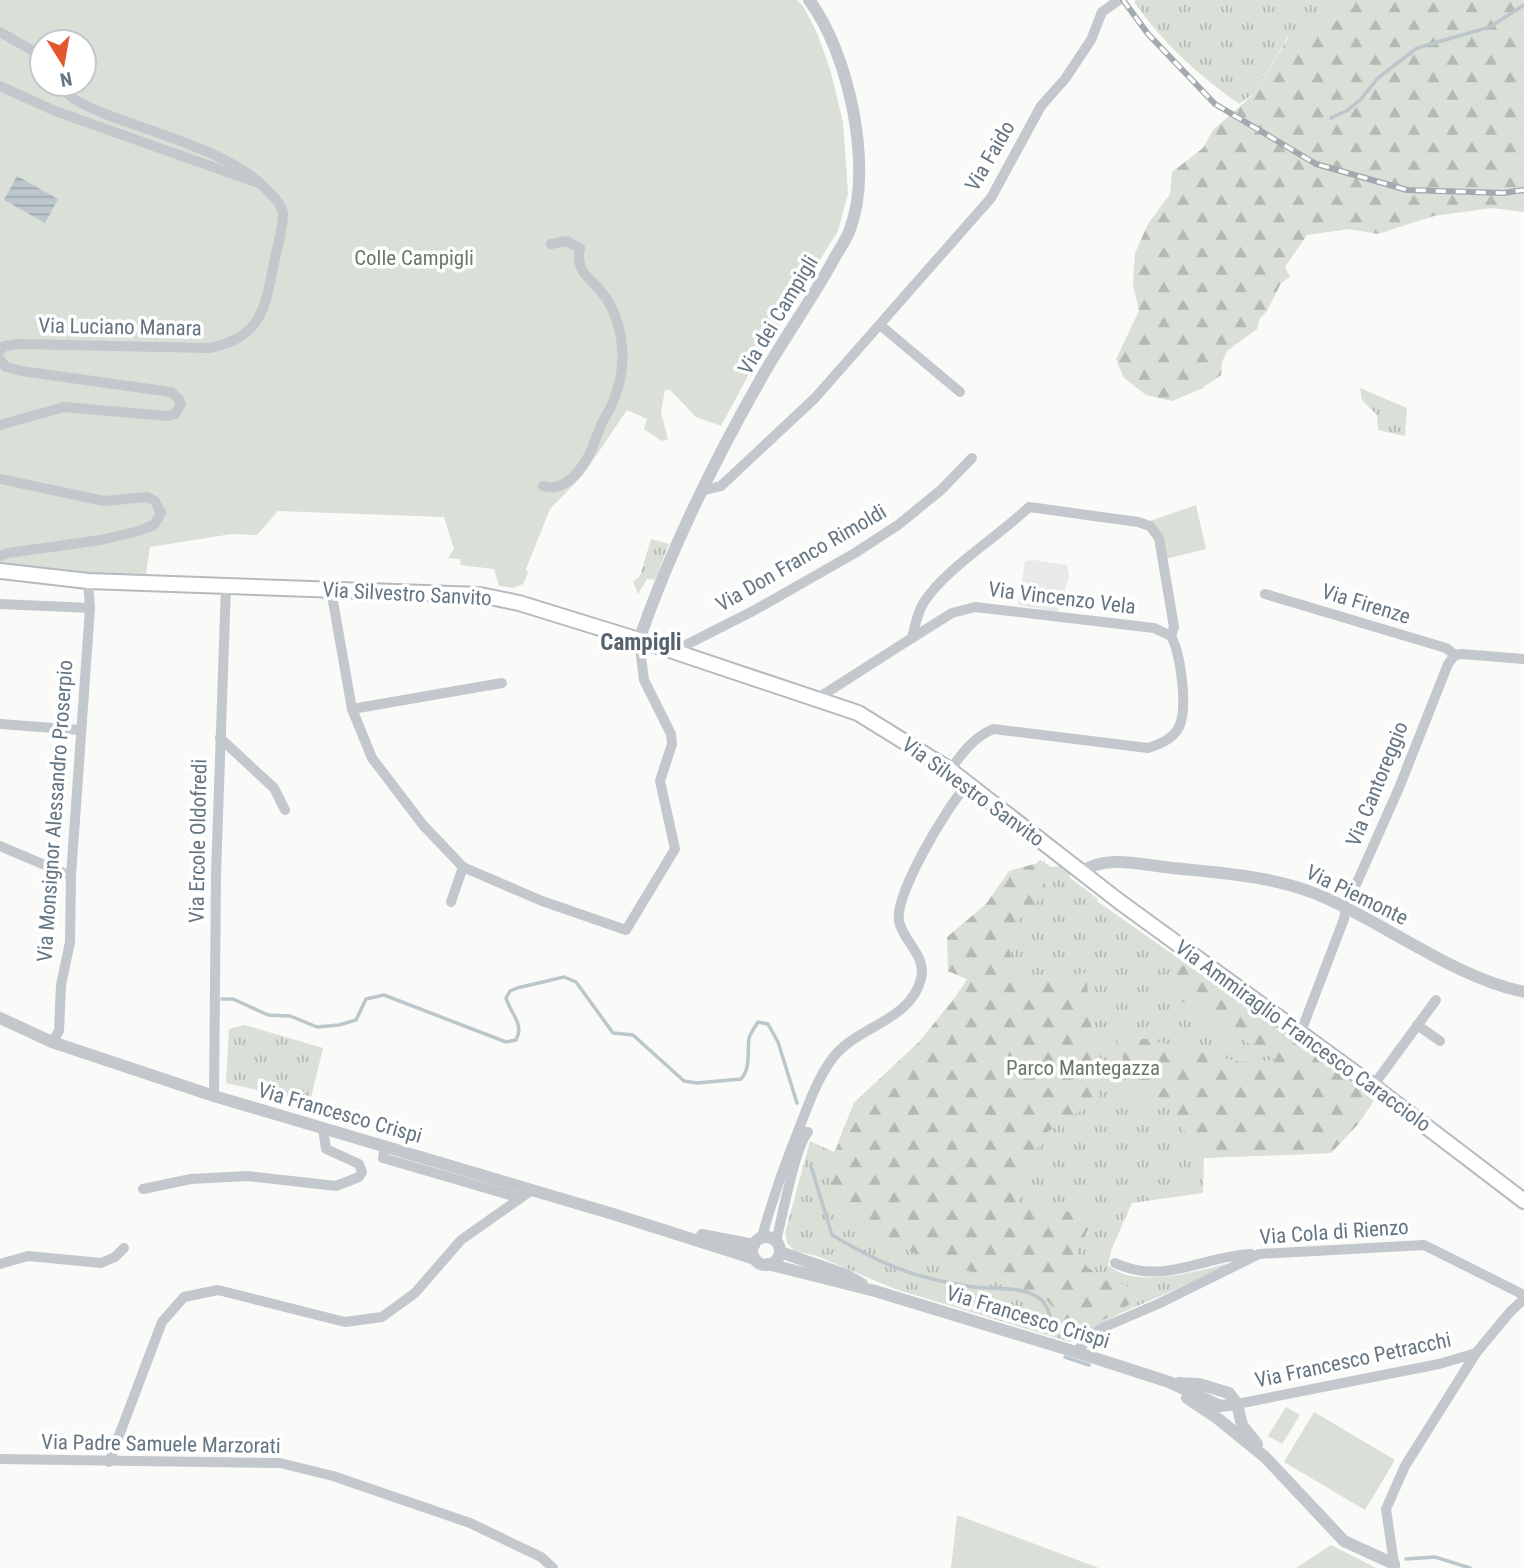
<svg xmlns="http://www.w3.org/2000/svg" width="1524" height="1568" viewBox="0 0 1524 1568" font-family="'Roboto Condensed',sans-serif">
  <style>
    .built { fill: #e8e9e9 }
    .grass { fill: url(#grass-tufts) }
    .forest { fill: url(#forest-firs) }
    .garden { fill: #dadfd7; fill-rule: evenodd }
    .water { fill: url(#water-rules) }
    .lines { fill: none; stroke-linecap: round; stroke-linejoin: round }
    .stream { stroke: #bbc7cb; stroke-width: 3.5 }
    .primary-casing { stroke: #b5babe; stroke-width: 18 }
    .minor { stroke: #c3c8cc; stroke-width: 10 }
    .tertiary { stroke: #c3c8cc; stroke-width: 12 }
    .primary { stroke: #fff; stroke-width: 14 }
    .rail-casing { stroke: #a2aab0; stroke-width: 6 }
    .rail { stroke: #fff; stroke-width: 3.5; stroke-dasharray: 10; stroke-linecap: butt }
    .labels { text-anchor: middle; stroke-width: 7; stroke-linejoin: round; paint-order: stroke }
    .street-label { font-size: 21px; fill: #657683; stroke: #fff }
    .park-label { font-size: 21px; fill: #687a64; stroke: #fff }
    .neighbourhood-label { font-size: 23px; font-weight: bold; fill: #57646e; stroke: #fff }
  </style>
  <defs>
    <pattern id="grass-tufts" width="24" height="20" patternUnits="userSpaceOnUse" patternTransform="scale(1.75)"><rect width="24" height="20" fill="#dadfd7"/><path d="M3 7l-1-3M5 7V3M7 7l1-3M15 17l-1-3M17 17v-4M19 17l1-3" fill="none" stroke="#b4b9b4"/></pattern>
    <pattern id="forest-firs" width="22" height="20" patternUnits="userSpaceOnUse" patternTransform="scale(1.75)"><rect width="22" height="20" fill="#dadfd7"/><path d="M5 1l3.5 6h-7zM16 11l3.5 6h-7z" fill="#b4b9b4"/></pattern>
    <pattern id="water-rules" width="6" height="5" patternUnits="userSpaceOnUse" patternTransform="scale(1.75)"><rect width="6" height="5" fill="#bbc7cb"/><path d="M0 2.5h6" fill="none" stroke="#9ca6aa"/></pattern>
  </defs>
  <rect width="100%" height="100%" fill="#fafaf8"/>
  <path class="built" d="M1034,560l33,5 2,11 -11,36 -40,-7 7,-44z"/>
  <g class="grass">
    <path d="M1136,0h195v10l-12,26h-31l-33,57 -16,11c-41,-29 -76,-61 -105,-102z"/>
    <path d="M1360,388l47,20 -2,28 -27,-6 -1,-15 -15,-15z"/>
    <path d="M651,539l18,5 -14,36 -8,-1 -9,15 -5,-12 7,-6z"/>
    <path d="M1040,860l11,7 9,-1 11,8 -2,3 29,22 -1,2 274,193 2,8 -15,22 -27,29 -127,5 -1,35 -71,10 -20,45 -4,17c30,27 97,3 132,-4l-121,53 -49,28 -175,-53 -78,-33 -22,-5 -8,-8 -2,-10 25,-92 24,11 20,-49 65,-61 45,-56 3,-7 -19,-8 8,-31z"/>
    <path d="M245,1025l78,23 -13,54 -84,-19 3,-54z"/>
  </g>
  <g class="forest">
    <path d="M1331,0h193v212l-32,-4 -58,8 -56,18 -30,-5 -41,6 -22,32 5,10 -9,6 -14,28 -7,7 -3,11 -30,22 -5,11 -1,13 -20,14 -29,12 -26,-6 -22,-17 -8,-19 23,-48 -6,-26 2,-32 13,-29 22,-30 2,-22 31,-24 10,-18 42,-37 34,-57h30l12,-26z"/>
    <path d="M1045,861v33l-41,41 15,45 67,-7 12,126 -52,34 -18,32 -11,42 78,7 -18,39 11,15 57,27 -67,40 -35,-39 -131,-44 -54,-23 -23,-35 -6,-25 25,-66 65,-61 33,-40 15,-23 -19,-8 -1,-34 39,-33 23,-33z"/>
    <path d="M1176,957l195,137 2,8 -15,22 -27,29 -128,5 -36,-52 -29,-4 -22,-64 31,1 93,23 35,-2 -100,-63z"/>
  </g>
  <g class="garden">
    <path d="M0,0h797l6,6 14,27 13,36 13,53 5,71 -10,38 -83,132 -34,63 -25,-9 -26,-27h-5l-4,22 7,27 -6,2 -18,-12 3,-10 -20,-9 -44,65 -33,34 -24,60 2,4 -5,11 -10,4 -14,-2 -5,-17 -34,-4 1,-6 -13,-1 6,-9 -10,-32 -166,-6 -21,24 -25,-1 -82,13 -4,27 -104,-1 -42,-6zM42,42h42v42h-42z"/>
    <path d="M1196,505l10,44 -40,10 -16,-38z"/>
    <path d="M1286,1407l14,8 -18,29 -14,-8z"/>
    <path d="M1314,1412l81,48 -30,50 -81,-48z"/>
    <path d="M957,1515l142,53h-148z"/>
    <path d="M1331,1545l45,23h-80z"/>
  </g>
  <path class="water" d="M17,176l41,23 -13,24 -41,-23z"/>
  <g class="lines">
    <g class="stream">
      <path d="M1331,118l17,-8 13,-11 17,-21 39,-30 73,-21 34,-22"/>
      <path d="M222,999h11l35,16 22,1 27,11 22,-2 17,-5 10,-21 18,-4 122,47 10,-2c9,-16 -6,-27 -10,-42l4,-7 7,-3 47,-11 12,5 37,51 20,2 51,46 13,2 44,-4c10,-11 6,-27 8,-41 2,-6 6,-11 9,-16l10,2 10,18 19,61"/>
      <path d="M811,1166l21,69c49,29 79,42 135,51 23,4 47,-1 69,10 12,6 14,20 17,32"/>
      <path d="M1065,1357l24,8"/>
      <path d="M1406,1559l29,-2 35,11"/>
    </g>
    <g class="primary-casing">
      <path id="primary" d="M0,571l88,10 392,14 39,8 136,42 203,68 92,57 170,132 253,184 151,115"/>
    </g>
    <g class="minor">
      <path d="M0,32l42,24"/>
      <path d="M0,86l55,25 203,72"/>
      <path d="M880,325l80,67"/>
      <path d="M0,351l4,-5 14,-2 192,4c52,-11 55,-40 64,-85 3,-16 9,-33 9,-50 -2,-10 -8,-14 -15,-22 -30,-36 -114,-58 -160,-76 -17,-7 -39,-15 -50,-31"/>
      <path d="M0,360l6,7 15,4 150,21 8,7 2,5 -6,10 -7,2 -104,-9 -64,18"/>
      <path d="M0,479l104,22 44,-4 7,4 6,12 -7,12 -16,6 -37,9 -93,13 -8,3"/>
      <path d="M543,486c19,6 33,-10 42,-24 7,-11 10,-22 15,-34 3,-9 9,-16 12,-24 15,-32 14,-72 -4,-103 -13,-22 -34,-26 -28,-53l-14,-7 -15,3"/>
      <path d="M701,491l20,-5 94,-88 176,-200 50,-92 24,-27 26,-39 11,-28 17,-12"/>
      <path d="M331,590l21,119 20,49 51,67 40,42 79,34 84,29 49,-81 -15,-68 12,-37 -1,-10 -27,-54 -5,-40"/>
      <path d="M1265,594l181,54 9,7"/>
      <path d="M0,604l90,4"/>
      <path d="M912,638l40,-25 23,-6 179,21 17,8c10,19 17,72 8,91 -6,12 -19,17 -31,21l-155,-19c-20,9 -30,23 -43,41"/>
      <path d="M674,651l79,-40 102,-58 43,-28 43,-35 31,-32"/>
      <path d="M818,698l94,-60c3,-12 5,-25 12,-36 21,-33 75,-66 105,-95l109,15 12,4 9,12 15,89 -3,9"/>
      <path d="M352,709l150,-26"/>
      <path d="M0,724l80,6"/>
      <path d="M220,738l54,50 11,22"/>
      <path d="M0,846l71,30"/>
      <path d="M451,902l12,-35"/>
      <path d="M1417,1025l23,16"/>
      <path d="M1300,1034l44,-115 2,-12 53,-119 49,-124 7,-9 7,-1 62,5"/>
      <path d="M52,1042l7,-11 2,-46 9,-43 1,-66 19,-268 -2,-27"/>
      <path d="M1373,1086l63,-86"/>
      <path d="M214,1096l2,-222 10,-288"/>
      <path d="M385,1146l-2,12 137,40"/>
      <path d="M143,1189l48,-10 56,-3 89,10 23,-9 3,-5 -3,-8 -33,-15 -3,-20"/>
      <path d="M762,1237c10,-37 22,-71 36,-106 10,-25 18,-50 34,-72 24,-33 78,-37 89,-80 6,-24 -18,-37 -22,-58 -5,-26 49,-116 68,-136"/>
      <path d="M776,1241c6,-22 19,-95 32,-109l-10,-1"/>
      <path d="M1115,1263c50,23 87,-7 136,-9"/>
      <path d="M0,1264l28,-8 73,7 14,-6 9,-9"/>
      <path d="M1076,1352l17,-18 9,-6 56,-24 101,-50 165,-9 100,50"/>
      <path d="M1237,1404l202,-40 37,-11"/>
      <path d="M0,1459l280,4 53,13 137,47 71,34 12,11"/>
      <path d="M109,1462l53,-140 22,-25 34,-7 127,32 37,-5 33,-24 46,-53 71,-50"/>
      <path d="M1394,1564l-8,-55 19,-43 71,-113 34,-41 14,-13"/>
    </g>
    <g class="tertiary">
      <path d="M639,640c32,-92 76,-181 124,-265 23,-40 50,-77 72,-118 5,-9 12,-18 15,-28 24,-61 -2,-178 -41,-229"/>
      <path d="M1082,872c21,-17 57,-8 82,-5 55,6 111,8 162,31 64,29 131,80 198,94"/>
      <path d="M0,1018l52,24 162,54 399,118 142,45"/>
      <path d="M702,1235l52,10"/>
      <circle cx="766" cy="1251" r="14"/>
      <path d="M780,1252l66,23 16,9"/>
      <path d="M768,1264l107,27 201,61 93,30 51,24 17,-2"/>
      <path d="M1179,1383l20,1 30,9 8,11 5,21 15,19"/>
      <path d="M1187,1398l30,20 48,39 79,84 50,23v4"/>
    </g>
    <use href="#primary" class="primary"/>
    <g class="rail-casing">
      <path id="rail" d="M1123,0l25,34 67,70 101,60 91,26 96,3 21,-3"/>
    </g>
    <use href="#rail" class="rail"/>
  </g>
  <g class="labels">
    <g class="street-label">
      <text transform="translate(990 156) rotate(-60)" y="7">Via Faido</text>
      <text transform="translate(778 315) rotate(-59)" y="7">Via dei Campigli</text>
      <text transform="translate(120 327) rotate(1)" y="7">Via Luciano Manara</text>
      <text transform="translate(801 558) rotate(-30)" y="7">Via Don Franco Rimoldi</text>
      <text transform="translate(407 594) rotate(3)" y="7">Via Silvestro Sanvito</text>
      <text transform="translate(1062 598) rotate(7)" y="7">Via Vincenzo Vela</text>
      <text transform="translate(1366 604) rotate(17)" y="7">Via Firenze</text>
      <text transform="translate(1377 784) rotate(-68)" y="7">Via Cantoreggio</text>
      <text transform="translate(973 792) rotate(36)" y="7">Via Silvestro Sanvito</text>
      <text transform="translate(55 811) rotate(-86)" y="7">Via Monsignor Alessandro Proserpio</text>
      <text transform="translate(198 841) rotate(-89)" y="7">Via Ercole Oldofredi</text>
      <text transform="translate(1357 895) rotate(26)" y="7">Via Piemonte</text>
      <text transform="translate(1303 1036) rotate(36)" y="7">Via Ammiraglio Francesco Caracciolo</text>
      <text transform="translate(340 1113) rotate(16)" y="7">Via Francesco Crispi</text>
      <text transform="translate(1334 1232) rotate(-4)" y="7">Via Cola di Rienzo</text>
      <text transform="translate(1028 1317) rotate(17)" y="7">Via Francesco Crispi</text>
      <text transform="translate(1353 1360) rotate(-12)" y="7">Via Francesco Petracchi</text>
      <text transform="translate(161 1444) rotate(1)" y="7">Via Padre Samuele Marzorati</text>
    </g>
    <g class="park-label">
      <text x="414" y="265">Colle Campigli</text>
      <text x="1083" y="1075">Parco Mantegazza</text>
    </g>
    <g class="neighbourhood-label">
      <text x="641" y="650">Campigli</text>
    </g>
  </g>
  <g transform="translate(63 63) rotate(169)"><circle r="33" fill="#ffffff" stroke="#c1c8cd" stroke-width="2"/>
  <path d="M0-5L12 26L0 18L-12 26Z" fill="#e4572e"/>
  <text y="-10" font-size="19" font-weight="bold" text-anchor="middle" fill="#657683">N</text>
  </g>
</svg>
